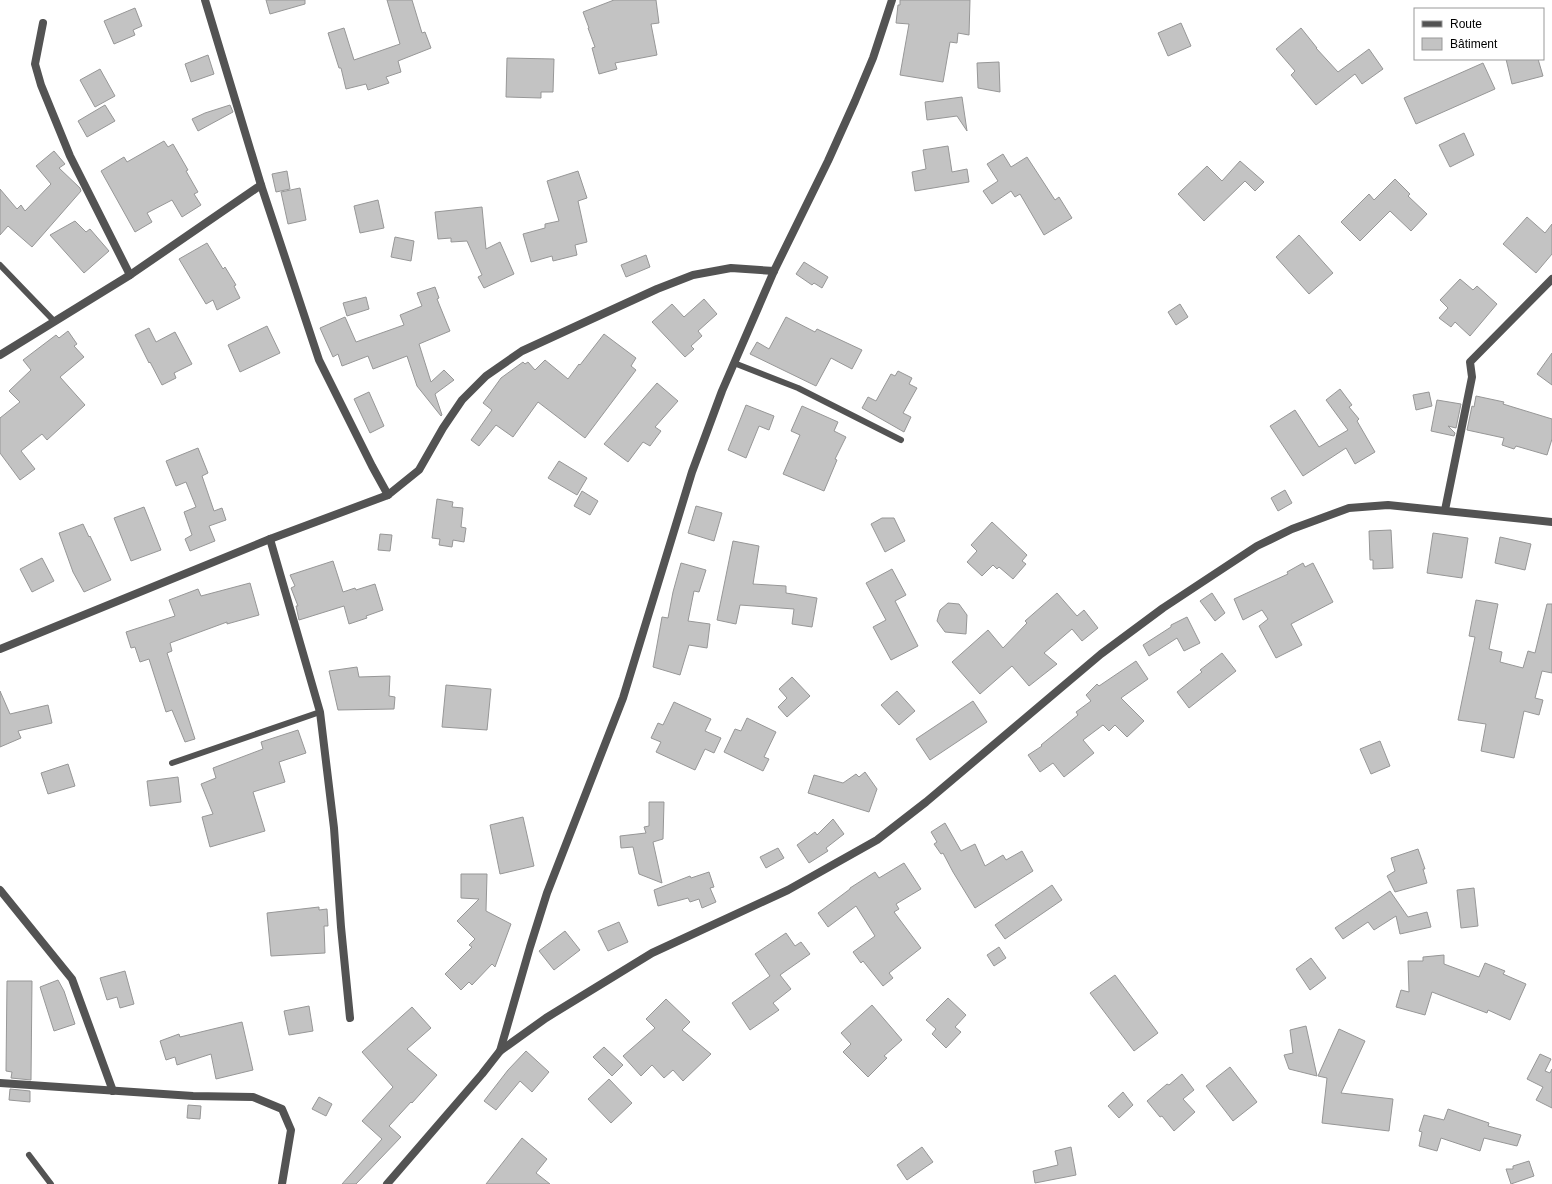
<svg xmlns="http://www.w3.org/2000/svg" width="1552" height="1184" viewBox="0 0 1552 1184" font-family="Helvetica,sans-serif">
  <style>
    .building { fill: #c3c3c3; stroke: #979797 }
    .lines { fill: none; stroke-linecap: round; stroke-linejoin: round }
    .service { stroke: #535353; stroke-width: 6 }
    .minor { stroke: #535353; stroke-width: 8 }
    .tertiary { stroke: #535353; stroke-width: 8 }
  </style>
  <rect width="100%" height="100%" fill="#fff"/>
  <g class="building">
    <path d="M266,0h39v4l-35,10z"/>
    <path d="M387,0h25l10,33 3,-1 6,16 -33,13 3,11 -15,5 3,6 -21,7 -2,-6 -20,5 -5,-21h-2l-11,-35 16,-5 10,32 46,-16z"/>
    <path d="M614,0h42l3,23 -8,1 6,31 -42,8 2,6 -18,5 -7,-26 3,-1 -7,-19h1l-6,-16z"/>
    <path d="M900,0h70l-1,35 -11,-2 -1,10 -7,-1 -7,40 -43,-7 9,-51 -13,-1 2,-18h2z"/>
    <path d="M135,8l7,18 -9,4 2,5 -21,9 -10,-23z"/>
    <path d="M1181,23l10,23 -23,10 -10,-23z"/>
    <path d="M1301,28l16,20h-1l22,24 31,-23 14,20 -21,15 -7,-10 -39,31 -25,-30 4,-4 -19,-22z"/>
    <path d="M208,55l6,19 -23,8 -6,-18z"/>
    <path d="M507,58l47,1 -1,33h-12v6l-35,-1z"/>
    <path d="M1506,59h32l5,17 -31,8z"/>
    <path d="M999,62l1,30 -22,-4 -1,-25z"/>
    <path d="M1483,63l12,26 -79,35 -12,-26z"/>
    <path d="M100,69l15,27 -20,11 -15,-27z"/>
    <path d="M962,97l5,34 -10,-15 -30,4 -2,-18z"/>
    <path d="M105,105l10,16 -28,16 -9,-16z"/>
    <path d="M230,105l3,7 -35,19 -6,-12 13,-6z"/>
    <path d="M1464,133l10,22 -24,12 -11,-22z"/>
    <path d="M164,141l4,6 5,-3 15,26 -2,1 12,21 -4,2 7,11 -19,12 -10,-17 -25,13 5,9 -17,10 -34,-61 23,-14 3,5z"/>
    <path d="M948,146l4,26 15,-3 2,13 -54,9 -3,-19 14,-3 -3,-19z"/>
    <path d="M54,151l11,13 -6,4 21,20 1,3 -49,56 -24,-21 -8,9v-46l17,20 4,-4 4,6 26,-27 -15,-18z"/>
    <path d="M1003,154l8,13 16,-10 28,43 4,-3 13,21 -28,17 -24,-41 -5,3 -4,-6 -19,13 -9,-13 15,-10 -11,-17z"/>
    <path d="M1240,161l24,21 -9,9 -10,-10 -41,40 -26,-27 29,-28 15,15z"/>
    <path d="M287,171l3,18 -14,3 -4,-18z"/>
    <path d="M578,171l9,27 -9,3 9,41 -12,3 2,10 -24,6 -1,-5 -21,6 -8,-28 22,-6v-4l14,-3 -12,-40z"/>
    <path d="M1395,179l15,15 -2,2 19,18 -16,17 -21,-20 -30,30 -19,-19 28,-28 5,6z"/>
    <path d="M300,188l6,32 -18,4 -7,-32z"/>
    <path d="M378,200l6,28 -24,5 -6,-27z"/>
    <path d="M482,207l4,42 14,-7 14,32 -30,14 -6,-11 4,-2 -15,-34 -16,1v-4l-13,1 -3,-27z"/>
    <path d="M1527,217l18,16 7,-9v30l-16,19 -33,-29z"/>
    <path d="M75,221l11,11 4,-3 19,22 -25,22 -34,-38z"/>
    <path d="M1299,235l34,38 -24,21 -33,-37z"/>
    <path d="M395,237l19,4 -3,20 -20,-4z"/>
    <path d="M207,243l16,26 2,-2 11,18 -2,1 6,12 -23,12 -4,-10 -7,4 -27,-45z"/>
    <path d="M646,255l4,12 -24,10 -5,-12z"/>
    <path d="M804,262l24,15 -6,11 -8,-5 -2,2 -16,-11z"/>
    <path d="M1460,279l13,11 4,-4 20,18 -27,32 -15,-14 -4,5 -12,-9 9,-10 -8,-8z"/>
    <path d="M435,287l4,11 -2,1 13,32 -31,13 12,38 13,-12 10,10 -19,14 7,21 -1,1 -24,-30 -10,-30 -34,13 -5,-13 -26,10 -4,-12 -5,3 -13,-29 25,-11 11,25 48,-17 -4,-10 22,-9 -5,-13z"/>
    <path d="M366,297l3,12 -22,7 -4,-13z"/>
    <path d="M704,299l13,15 -19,17 4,5 -11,10 3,3 -9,8 -33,-35 20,-18 12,13z"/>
    <path d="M1180,304l8,13 -12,8 -8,-13z"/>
    <path d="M786,317l29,15 2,-3 45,21 -10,19 -21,-11 -15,28 -66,-32 7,-12 12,7z"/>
    <path d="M267,326l13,27 -40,19 -12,-27z"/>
    <path d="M149,328l7,14 19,-10 17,32 -18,9 2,5 -14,7 -12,-23 -1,1 -14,-28z"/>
    <path d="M68,331l9,13 -3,2 10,11 -24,20 25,28 -38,35 -5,-6 -21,17 14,18 -15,11 -20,-27v-35l20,-16 -11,-11 22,-21 -8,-10 33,-25 3,3z"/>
    <path d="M604,334l32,24 -5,8 5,4 -51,68 -47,-36 -25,35 -17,-12 -17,21 -8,-6 21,-30 -9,-7 18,-25 22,-16 2,2 3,-2 7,8 10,-10 23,19 11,-15 1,1z"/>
    <path d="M1552,353v32l-15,-11z"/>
    <path d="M898,371l14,7 -3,6 8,4 -14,25 8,4 -7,15 -42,-24 6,-11 8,4 15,-27 4,2z"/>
    <path d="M657,383l21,18 -23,26 6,4 -11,15 -7,-4 -15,20 -24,-18z"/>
    <path d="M1340,389l12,16 -3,2 10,12 -2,2 18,31 -20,12 -9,-16 -43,28 -33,-50 25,-16 24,37 29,-17 -22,-30z"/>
    <path d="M369,392l15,34 -14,7 -16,-34z"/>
    <path d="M1429,392l3,14 -16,4 -3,-15z"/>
    <path d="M1476,396l28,6 -1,2 49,15v20l-5,16 -31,-9 -2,3 -12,-4 2,-7 -37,-8 5,-24 2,1z"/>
    <path d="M1437,400l24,4 -5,24 -8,-2 7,7 -1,3 -23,-5z"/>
    <path d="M746,405l28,11 -5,14 -10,-4 -13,32 -18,-8z"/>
    <path d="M802,406l36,16 -4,9 12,6 -11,22 2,1 -13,31 -41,-17 17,-39 -9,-4z"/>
    <path d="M198,448l10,25 -6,3 12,35 8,-3 4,12 -17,6 6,15 -25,10 -5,-12 7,-4 -8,-23 12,-5 -10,-25 -10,4 -10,-25z"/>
    <path d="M559,461l28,17 -10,17 -29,-17z"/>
    <path d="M1285,490l7,13 -14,8 -7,-13z"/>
    <path d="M582,491l16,10 -8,14 -16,-9z"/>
    <path d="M437,499l16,3 -1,5 11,1 -2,19 5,1 -2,14 -11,-2 -1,7 -13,-2 1,-6 -8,-1z"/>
    <path d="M696,506l26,7 -8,28 -26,-8z"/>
    <path d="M144,507l17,43 -30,11 -17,-43z"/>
    <path d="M882,518h12l11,23 -20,11 -14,-28z"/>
    <path d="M992,522l35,33 -5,6 4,3 -13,15 -14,-12 -2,2 -4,-4 -11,11 -15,-14 10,-11 -6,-6z"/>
    <path d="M83,524l6,13 1,-1 21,44 -27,12 -11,-20 -14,-39z"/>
    <path d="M1391,530l2,38 -20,1v-9h-3l-1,-29z"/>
    <path d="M1433,533l35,5 -6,40 -35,-5z"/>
    <path d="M380,534l12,1 -2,16 -12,-1z"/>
    <path d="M1500,537l31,7 -6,26 -30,-7z"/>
    <path d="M733,541l26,5 -6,38 33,2v7l31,5 -5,29 -20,-3 2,-15 -54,-4 -4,19 -19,-4z"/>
    <path d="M42,558l12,23 -22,11 -12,-23z"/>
    <path d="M333,561l10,31 12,-4 1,2 19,-6 8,26 -17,6 1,2 -18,6 -5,-18 -45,14 -3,-14h2l-7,-18 4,-2 -5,-11z"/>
    <path d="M681,563l25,7 -7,22 -5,-1 -6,30 22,3 -3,24 -18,-3 -9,30 -27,-8 9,-50 6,1 5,-26z"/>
    <path d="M1303,563l2,4 8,-4 20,39 -42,22 11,21 -26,13 -17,-32 9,-7 -6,-9 -19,10 -9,-21 54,-25 -1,-2z"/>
    <path d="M892,569l14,26 -11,6 23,45 -27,14 -18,-33 13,-7 -20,-37z"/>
    <path d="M250,583l9,32 -32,9v-2l-57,21 2,8 -5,2 28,86 -10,3 -13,-32 -6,2 -17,-53 -9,3 -5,-15 -4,1 -5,-16 49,-16 -6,-16 29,-11 3,7z"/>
    <path d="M1057,593l20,23 7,-6 14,18 -16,13 -10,-12 -28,24 13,11 -28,22 -17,-20 -32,28 -28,-32 36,-32 15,18 24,-25 -2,-2z"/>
    <path d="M1212,593l13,20 -10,8 -15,-20z"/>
    <path d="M1476,600l22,4 -9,45 13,3 -2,10 23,6 5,-17 7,2 12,-49h5v69l-10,-2 -7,27 8,2 -4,15 -15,-4 -10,47 -33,-7 5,-27 -28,-4 17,-83 -6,-1z"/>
    <path d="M948,603l11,1 8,11 -1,19 -21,-2 -8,-11 3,-11z"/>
    <path d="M1187,617l13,26 -16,8 -7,-13 -28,18 -6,-11 28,-18v-2z"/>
    <path d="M1222,653l14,18 -47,37 -12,-16 25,-20 -2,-2z"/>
    <path d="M1136,661l12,18 -27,19 23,23 -17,16 -12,-12 -6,6 -6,-6 -20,15 11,13 -30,24 -11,-14 -13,9 -12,-17 14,-9 -1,-1 37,-30 -2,-3 15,-11 -5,-6 11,-11 2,2z"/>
    <path d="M357,667l2,10 31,-1 -1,20 6,1 -1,12 -56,1 -9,-39z"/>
    <path d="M792,677l18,19 -23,21 -9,-10 9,-9 -8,-9z"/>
    <path d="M446,685l45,4 -4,41 -45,-3z"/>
    <path d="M0,691l10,23 38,-9 4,18 -34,8 3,7 -21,9z"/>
    <path d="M897,691l18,20 -16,14 -18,-20z"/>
    <path d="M973,701l14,21 -57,38 -14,-21z"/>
    <path d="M674,702l37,17 -6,12 16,7 -7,15 -9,-4 -10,21 -39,-18 5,-10 -10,-4 7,-15 5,2z"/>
    <path d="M747,718l29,14 -12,25 5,2 -6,12 -39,-19 11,-23 6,2z"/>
    <path d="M298,730l8,23 -27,9 6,20 -32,10 12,39 -55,16 -8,-30 11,-3 -12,-30 15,-6 -3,-10 50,-19 -2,-7z"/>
    <path d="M1380,741l10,25 -19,8 -11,-25z"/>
    <path d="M68,764l7,22 -27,8 -7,-21z"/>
    <path d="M865,772l12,17 -8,23 -61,-19 6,-18 29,8 13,-9 3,3z"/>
    <path d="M178,777l3,25 -31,4 -3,-25z"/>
    <path d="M649,802h15l-1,37 -10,3 9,41 -23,-9 -6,-27 -12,1 -1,-12 26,-3 -2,-6 5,-1z"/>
    <path d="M523,817l11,49 -34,8 -10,-49z"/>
    <path d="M833,819l11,15 -18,14 2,3 -19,12 -12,-18 18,-13 2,3z"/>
    <path d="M945,823l16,28 14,-7 10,22 18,-11 3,5 16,-9 11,20 -58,37 -22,-36 -10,-19 -2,1 -7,-10 3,-2 -6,-10z"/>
    <path d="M778,848l6,10 -18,10 -6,-11z"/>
    <path d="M1418,849l7,20h-2l4,14 -32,9 -8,-16 8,-5 -4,-13z"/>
    <path d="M904,863l17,26 -25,15 3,5 -5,3 27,36 -32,25 4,5 -10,8 -20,-25 -2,2 -8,-11 22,-16 -19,-30 -28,21 -10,-14 32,-24v-1l25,-16 4,6z"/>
    <path d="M709,872l5,15 -4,1 6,14 -14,6 -3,-9 -9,3 -2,-4 -30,8 -4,-16 36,-14 1,2z"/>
    <path d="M461,874h26l-1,37 25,13 -16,43 -3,-3 -20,21 -3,-3 -8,8 -16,-16 27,-27 -3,-2 6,-6 -18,-18 22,-22 -18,-1z"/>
    <path d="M1052,885l10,15 -57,39 -10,-14z"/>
    <path d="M1474,888l4,38 -17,2 -4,-38z"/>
    <path d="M1390,891l18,26 19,-5 4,15 -31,7 -4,-18 -22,14 -6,-8 -25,17 -8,-11z"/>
    <path d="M319,907v3l8,-1 1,17h-4l1,27 -54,3 -4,-43z"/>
    <path d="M619,922l9,20 -20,9 -10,-20z"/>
    <path d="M565,931l15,19 -26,20 -15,-19z"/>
    <path d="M786,933l9,13 6,-4 9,12 -30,21 11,14 -18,14 6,7 -29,20 -18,-27 38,-27 -15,-22z"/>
    <path d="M999,947l7,11 -12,8 -7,-11z"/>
    <path d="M1444,955v9l35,13 6,-14 20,8 -2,3 23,10 -16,36 -22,-10 -1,3 -55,-21 -7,23 -29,-8 5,-17 8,2 -1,-31h15v-4z"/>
    <path d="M1311,958l15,20 -16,12 -14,-21z"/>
    <path d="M125,971l9,33 -14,4 -3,-11 -10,3 -7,-22z"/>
    <path d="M1115,975l43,58 -24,18 -44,-58z"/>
    <path d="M58,980l6,11 11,33 -21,7 -14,-44z"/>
    <path d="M7,981h25l-1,99 -20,-2 1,-6 -6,-1z"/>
    <path d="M948,998l18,17 -11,12 6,5 -15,16 -14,-14 4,-5 -10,-9z"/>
    <path d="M666,999l24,23 -8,8 29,24 -28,27 -10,-11 -9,8 -12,-13 -11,11 -18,-20 32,-28 -9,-9z"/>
    <path d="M872,1005l30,35 -18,16 3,2 -19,19 -25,-25 8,-8 -10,-11z"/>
    <path d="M309,1006l4,25 -24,4 -5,-24z"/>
    <path d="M412,1007l19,21 -24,21 30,26 -25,28 -1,-1 -22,24 12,11 -45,47h-14l40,-45 -20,-18 31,-34 -31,-35z"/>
    <path d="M242,1022l11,48 -37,9 -5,-25 -34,11 -2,-8 -9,3 -6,-19 19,-7 1,3z"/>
    <path d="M1306,1026l11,50 -28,-7 -5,-14 9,-2 -3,-23z"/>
    <path d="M1339,1029l26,12 -24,52 52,6 -4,32 -67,-8 5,-45 -9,-2z"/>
    <path d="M604,1047l19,18 -11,11 -19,-19z"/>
    <path d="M526,1051l23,21 -17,20 -12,-11 -24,29 -12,-9 24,-31z"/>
    <path d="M1540,1054l11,5 -6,12 5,2 2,-4v39l-16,-8 7,-13 -16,-8z"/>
    <path d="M1230,1067l27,35 -24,19 -27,-35z"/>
    <path d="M1182,1074l12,16 -11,9 12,13 -21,19 -12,-15 -2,1 -13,-16 20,-17 2,1z"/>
    <path d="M609,1079l23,24 -21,20 -23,-24z"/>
    <path d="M10,1089l20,2v11l-21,-2z"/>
    <path d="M1123,1092l10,13 -14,13 -11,-12z"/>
    <path d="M319,1097l13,7 -6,12 -14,-7z"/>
    <path d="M188,1105l13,1 -1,13 -13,-1z"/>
    <path d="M1448,1109l41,14 -1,3 33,9 -4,11 -33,-8 -4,13 -39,-13 -4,13 -18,-5 3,-14 -3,-1 5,-16 20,5z"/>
    <path d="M522,1138l25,21 -11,14 14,11h-64z"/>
    <path d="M922,1147l11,15 -26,18 -10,-15z"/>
    <path d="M1071,1147l5,28 -41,8 -2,-12 25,-6 -3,-14z"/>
    <path d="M1529,1161l5,15 -23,8 -5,-15h7v-3z"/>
  </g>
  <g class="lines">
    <g class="service">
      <path d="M0,265l54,56"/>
      <path d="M734,363l64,25 103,52"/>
      <path d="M172,763l148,-51"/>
      <path d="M29,1155l22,29"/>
    </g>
    <g class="minor">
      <path d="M205,0l56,185 58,175 53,106 16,29 31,-25 24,-42 19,-28 24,-24 36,-25 135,-62 36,-14 38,-7 43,3"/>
      <path d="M43,23l-8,41 6,21 29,71 60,119"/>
      <path d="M0,355l130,-80 131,-90"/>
      <path d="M1445,510l27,-133 -2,-15 82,-83"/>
      <path d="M0,649l270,-110"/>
      <path d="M0,890l72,89 41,112"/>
      <path d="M350,1018l-9,-91 -7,-99 -14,-116 -50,-173 118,-44"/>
      <path d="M500,1051l46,-33 106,-65 136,-63 89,-50 49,-38 175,-148 62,-46 94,-62 35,-17 57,-21 39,-3 164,17"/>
      <path d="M0,1083l193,13 60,1 29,12 9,21 -9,54"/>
    </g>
    <path class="tertiary" d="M387,1184l95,-110 18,-23 30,-104 17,-54 76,-195 69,-226 30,-81 52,-120 54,-110 27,-60 18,-43 19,-58"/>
  </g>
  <rect x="1414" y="8" width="130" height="52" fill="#ffffff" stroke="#999999"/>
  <rect x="1422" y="21" width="20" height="6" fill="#535353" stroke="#999999"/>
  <text x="1450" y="28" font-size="12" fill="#000000">Route</text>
  <rect x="1422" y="38" width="20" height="12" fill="#c3c3c3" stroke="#999999"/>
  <text x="1450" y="48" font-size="12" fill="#000000">Bâtiment</text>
</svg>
